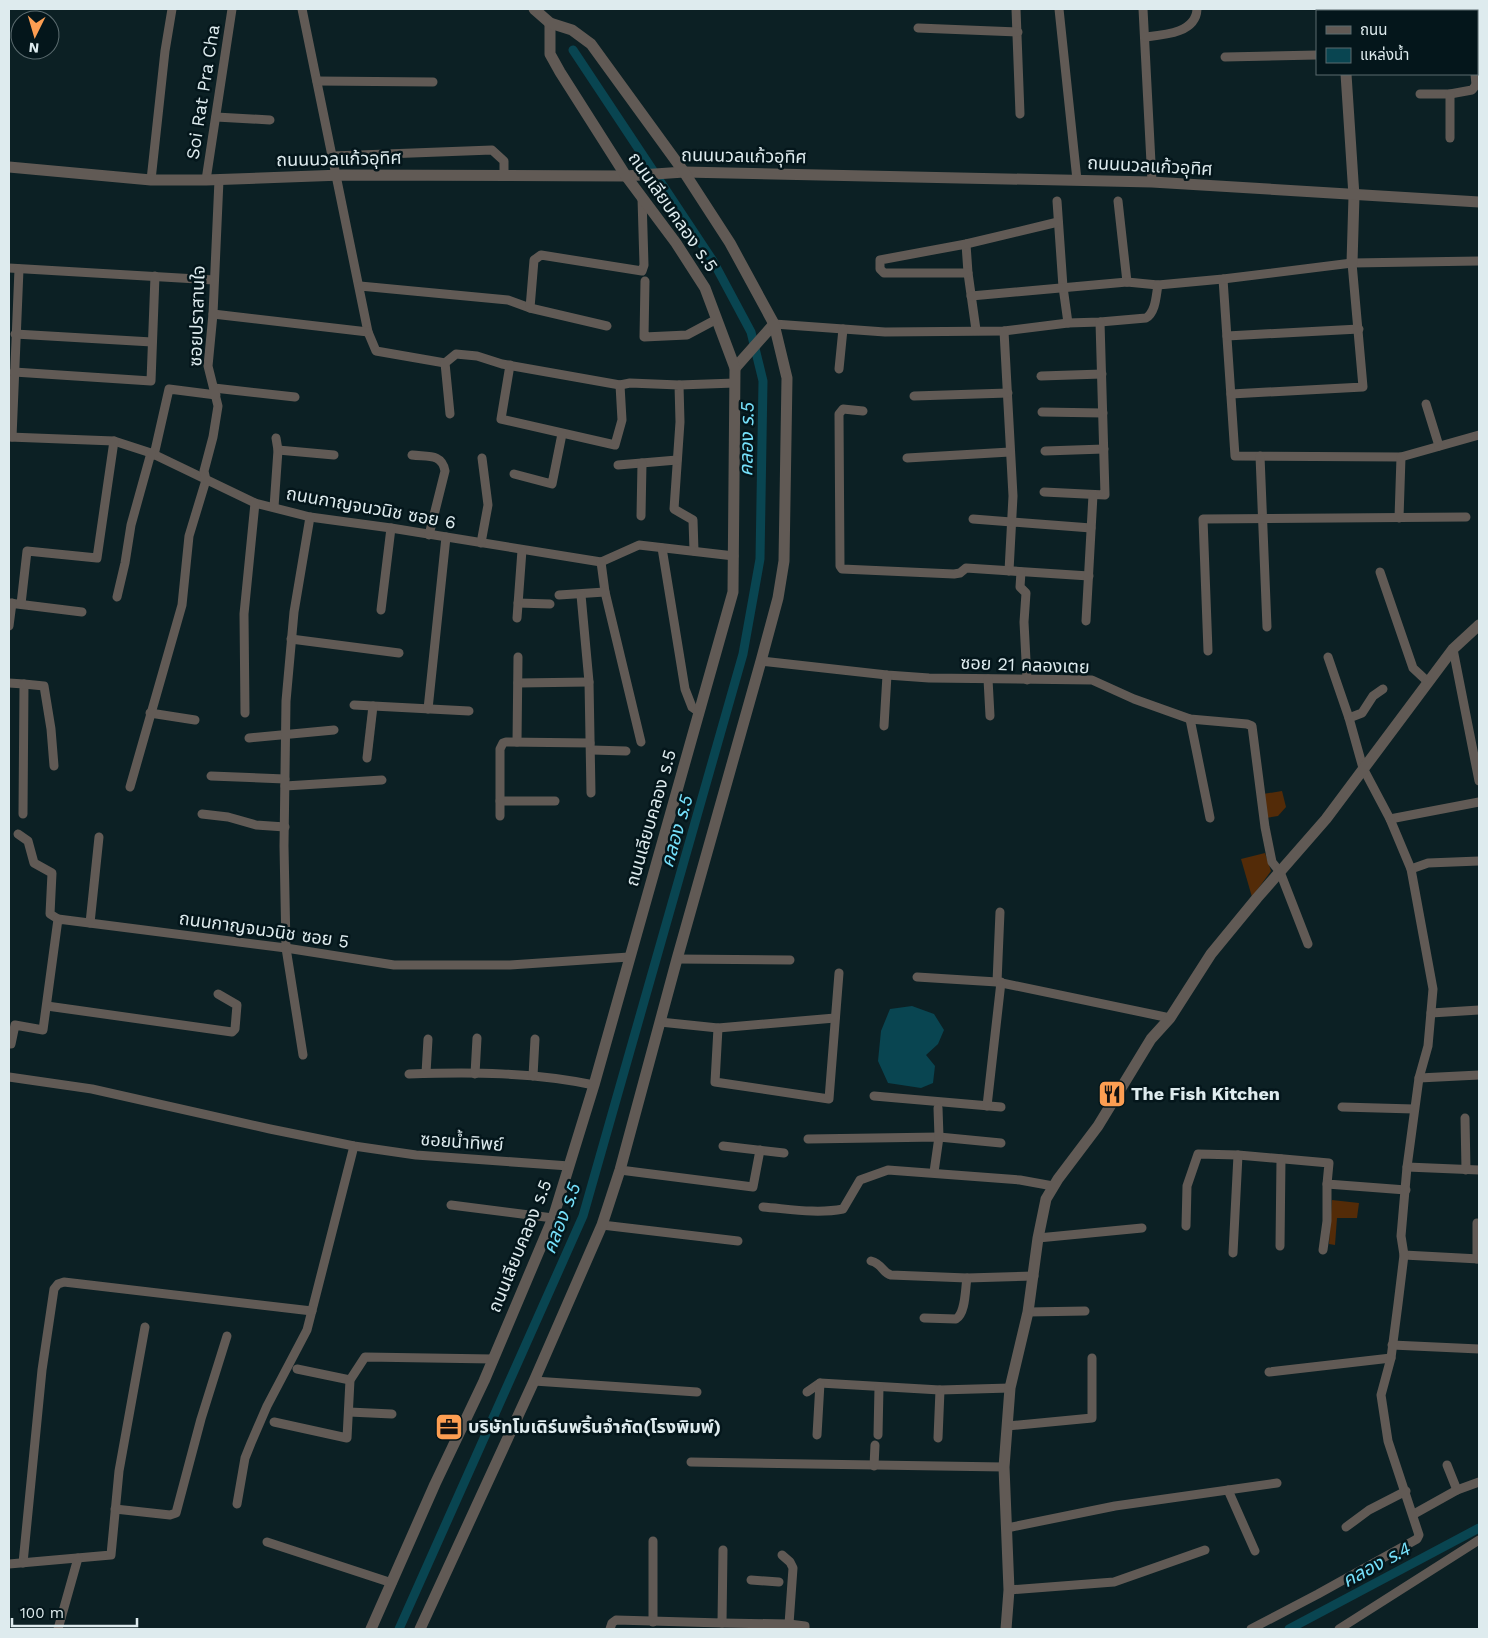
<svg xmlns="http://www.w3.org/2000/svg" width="1488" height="1638" viewBox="0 0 1488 1638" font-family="'Work Sans','Noto Sans Thai',sans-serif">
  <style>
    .green { fill: #532b08 }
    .water { fill: #094551 }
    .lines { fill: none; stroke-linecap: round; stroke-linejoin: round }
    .canal { stroke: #094551; stroke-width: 9 }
    .minor { stroke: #615a55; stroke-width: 9 }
    .tertiary { stroke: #615a55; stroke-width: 11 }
    .labels { text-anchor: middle; stroke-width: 5; stroke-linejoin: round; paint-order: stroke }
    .street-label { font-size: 18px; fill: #deebee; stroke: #04161b }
    .poi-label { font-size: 18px; font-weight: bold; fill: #deebee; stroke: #04161b; text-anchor: start }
    .water-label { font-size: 19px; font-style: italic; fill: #76e1fb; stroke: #04161b }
  </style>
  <rect width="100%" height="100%" fill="#0c2024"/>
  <g class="green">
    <path d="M1400,9h68v2h-67z"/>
    <path d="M1282,791l4,16 -8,9 -12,2 -3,-24z"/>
    <path d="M1265,853l6,18 -19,26 -11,-38z"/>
    <path d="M1332,1200l27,3 -2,15h-20l-2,27 -6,-1z"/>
  </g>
  <path class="water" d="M912,1006l22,8 10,16 -6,14 -12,11 9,11 -2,17 -12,5 -33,-5 -10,-22 3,-30 9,-22z"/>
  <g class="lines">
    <g class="canal">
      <path d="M399,1629l184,-413 160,-562 17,-95 3,-178 -12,-49 -38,-71 -140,-211"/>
      <path d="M1289,1629l190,-101"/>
    </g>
    <g class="minor">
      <path d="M302,9l66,323 8,19 69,12"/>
      <path d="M1016,9l4,105"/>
      <path d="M1059,9l18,171"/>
      <path d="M1143,9l9,173"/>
      <path d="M1472,9v2"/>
      <path d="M918,28l100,4"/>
      <path d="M1477,31h2"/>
      <path d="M1145,37c19,-2 51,-4 52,-28"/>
      <path d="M1225,57l92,-2"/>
      <path d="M1475,74l1,11"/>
      <path d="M317,81l116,1"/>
      <path d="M1420,94h30l22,-4 4,-5"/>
      <path d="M216,117l54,3"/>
      <path d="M1450,138v-44"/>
      <path d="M333,156l159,-6 12,11v15"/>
      <path d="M151,180l14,-129 7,-42"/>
      <path d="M206,180l26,-171"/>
      <path d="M1057,201l6,86 5,36"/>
      <path d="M1118,201l9,81"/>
      <path d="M966,244l2,29 8,57"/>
      <path d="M9,268l205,12"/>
      <path d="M968,273h-84l-4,-4v-9l86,-16 92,-22"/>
      <path d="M1223,279l12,177 166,1 78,-22"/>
      <path d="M645,281l-1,56 43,-2 30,-16"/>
      <path d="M360,286l148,14 22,8 77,18"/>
      <path d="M971,296l156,-14 31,3"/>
      <path d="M530,308l4,-48 7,-5 101,16 2,-6 -2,-67"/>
      <path d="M213,314l155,18"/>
      <path d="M774,324l111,8 119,-1 64,-8 32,-1 46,-4c10,-6 10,-23 12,-33l65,-6 129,-16 127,-2"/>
      <path d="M1004,331l9,165 -4,75"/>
      <path d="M15,334l137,8"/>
      <path d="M1227,336l132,-7"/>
      <path d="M510,365l-9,54 114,26 7,-25 -2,-35"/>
      <path d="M839,369l4,-40"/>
      <path d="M14,372l137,9 4,-105"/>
      <path d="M1041,376l61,-2"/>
      <path d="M679,385l56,-2"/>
      <path d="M214,388l81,9"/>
      <path d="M1231,394l132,-7 -11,-124"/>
      <path d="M914,396l94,-3"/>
      <path d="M1426,404l13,42"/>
      <path d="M863,411l-20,-2 -4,5 1,152 2,3 112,5 6,-1 6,-5 123,8"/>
      <path d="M1042,412l61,1"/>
      <path d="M450,414l-5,-51 11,-9 21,2 25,8 118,21 10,-2 49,2 1,37 -6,87 19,11 1,31"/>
      <path d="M9,437l105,4 37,12 104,50 55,14 81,11 210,34 38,-17 95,11"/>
      <path d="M12,437l7,-168"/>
      <path d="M278,450l56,5"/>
      <path d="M1045,451l59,-2"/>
      <path d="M154,455l15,-66 47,6"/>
      <path d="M412,455c15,2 30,-2 33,16l-16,64"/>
      <path d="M1260,456l7,171"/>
      <path d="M907,458l103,-6"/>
      <path d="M618,465l59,-5"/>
      <path d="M514,474l38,10 10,-50"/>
      <path d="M1044,492l61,3 -5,-173"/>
      <path d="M274,507l4,-57 -2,-12"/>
      <path d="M641,516l1,-53"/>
      <path d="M1399,518l2,-61"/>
      <path d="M973,519l118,9"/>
      <path d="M481,543l7,-38 -6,-47"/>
      <path d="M662,548l23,141 7,18 7,5"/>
      <path d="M601,562l4,30 36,150"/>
      <path d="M1021,572l-1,15 6,6 -2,29 3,58"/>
      <path d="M1380,572l33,96 15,14"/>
      <path d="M559,595l46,-3"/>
      <path d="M581,595l8,87 2,111"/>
      <path d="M117,597l8,-34 6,-38 20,-72"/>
      <path d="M9,603l73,9"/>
      <path d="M518,603l32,1"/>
      <path d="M21,604l6,-53 70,7 17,-117"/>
      <path d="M381,610l10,-82"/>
      <path d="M517,618l5,-68"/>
      <path d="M1086,621l7,-126"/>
      <path d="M9,626l3,-23"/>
      <path d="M291,639l108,14"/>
      <path d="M1453,649l26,132"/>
      <path d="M1208,651l-5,-132 263,-2"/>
      <path d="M761,661l126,14 42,3 163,2 42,19 56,20 57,5 5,2 13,101 7,35 8,10 28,72"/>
      <path d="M988,679l2,37"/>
      <path d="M9,683l15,1 -1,130"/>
      <path d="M518,683l71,-1"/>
      <path d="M24,684l20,2 7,43 3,37"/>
      <path d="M354,705l115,6"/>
      <path d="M428,709l18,-172"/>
      <path d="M150,713l45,7"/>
      <path d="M245,713l-1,-99 11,-111"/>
      <path d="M1349,718l13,-5 11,-17 10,-7"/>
      <path d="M1190,719l20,99"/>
      <path d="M884,726l3,-51"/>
      <path d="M249,738l85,-8"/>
      <path d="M517,742l1,-85"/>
      <path d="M592,750l34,1"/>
      <path d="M367,758l6,-52"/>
      <path d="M211,776l74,3"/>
      <path d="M285,786l97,-6"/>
      <path d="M130,787l52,-182 7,-69 17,-56 -2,-9 9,-34 5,-31 -10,-40 5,-52 6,-134"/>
      <path d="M500,801h55"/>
      <path d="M202,814l26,3 28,8 29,2"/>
      <path d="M500,816v-67l3,-6 3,-1 84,1"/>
      <path d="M1390,819l89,-17"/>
      <path d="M18,834l10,7 6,22 18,10 -2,41 8,5"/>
      <path d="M1411,869l17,-6 51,-2"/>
      <path d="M90,923l9,-86"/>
      <path d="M677,959l113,1"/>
      <path d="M917,977l80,5 173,36"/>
      <path d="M997,982l3,-70"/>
      <path d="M47,1006l185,26 3,-3 2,-24 -19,-11"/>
      <path d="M1431,1013l48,-3"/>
      <path d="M660,1022l58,6 117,-10"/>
      <path d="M718,1028l-3,54 114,17 10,-126"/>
      <path d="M9,1044h2l4,-19 28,5 15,-111 228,29 108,17h116l119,-8"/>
      <path d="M303,1055l-17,-107 -2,-102 2,-145 8,-89 16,-95"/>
      <path d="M426,1073l2,-34"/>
      <path d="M409,1074c61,-2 125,-2 185,11"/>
      <path d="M475,1074l2,-36"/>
      <path d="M533,1076l2,-37"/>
      <path d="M9,1077l83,12 178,40 84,17 62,9 153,11"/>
      <path d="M1419,1078l60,-3"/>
      <path d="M874,1096l127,11"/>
      <path d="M987,1106l14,-124"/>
      <path d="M1342,1107l72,2"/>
      <path d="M1465,1118l1,52"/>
      <path d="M808,1139l131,-2 62,6"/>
      <path d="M723,1146l61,7"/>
      <path d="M1407,1167l72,3"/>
      <path d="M620,1170l133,17 7,-37"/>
      <path d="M934,1172l5,-35 -1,-29"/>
      <path d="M451,1205l102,13"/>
      <path d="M763,1207c26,2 54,7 80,2l17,-29 28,-10 132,10 33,6"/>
      <path d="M1477,1223v36"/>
      <path d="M602,1225l136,16"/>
      <path d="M1186,1226l1,-40 11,-32 40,1 91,8 -2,21 79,6"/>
      <path d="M1038,1238l104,-10"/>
      <path d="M1280,1246l1,-87"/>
      <path d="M1323,1250l4,-29v-37"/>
      <path d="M1233,1253l5,-98"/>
      <path d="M1404,1255l75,4"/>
      <path d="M871,1261c12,3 11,12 20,14l76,3 67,-2"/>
      <path d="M1028,1312l57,-1"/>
      <path d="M924,1318l32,1c10,-6 9,-30 11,-41"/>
      <path d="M1392,1345l87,4"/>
      <path d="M297,1369l53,11"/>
      <path d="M1269,1372l122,-14"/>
      <path d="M534,1381l163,11"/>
      <path d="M807,1392l13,-9 120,7 70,-2"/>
      <path d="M349,1412l43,2"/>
      <path d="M274,1422l73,16 3,-58 15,-23 128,2"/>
      <path d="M1007,1426l85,-8v-60"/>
      <path d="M817,1435l3,-52"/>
      <path d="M878,1435l1,-48"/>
      <path d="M938,1438l2,-48"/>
      <path d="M691,1462l313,5"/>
      <path d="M1447,1465l10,25"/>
      <path d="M874,1466l1,-21"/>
      <path d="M1228,1490l27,61"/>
      <path d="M237,1504l8,-46 6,-15 16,-37 40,-76 47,-184"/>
      <path d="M115,1509l55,6 6,-2 25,-94 26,-83"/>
      <path d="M1414,1514l43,-24 22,-8"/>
      <path d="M1346,1527l23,-17 37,-19"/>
      <path d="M1007,1528l108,-22 162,-23"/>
      <path d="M267,1542l125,41"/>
      <path d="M782,1555l8,7 3,6 -4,56"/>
      <path d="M23,1563l19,-193 12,-81 4,-5 6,-2 248,29"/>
      <path d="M9,1564l102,-9 8,-84 26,-144"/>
      <path d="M751,1580l28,2"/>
      <path d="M1009,1590l105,-8 91,-32"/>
      <path d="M653,1622v-81"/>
      <path d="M722,1623l67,1 16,2v3"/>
      <path d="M58,1629l20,-71"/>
      <path d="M610,1629l2,-6 4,-3 106,3 1,-73"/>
      <path d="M1251,1629l67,-35 99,-55 2,-4 -31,-94 -7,-46 10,-37 7,-54 6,-49 -3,-19 6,-69 12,-89 9,-32 5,-57 -22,-120 -21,-50 -27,-51 -14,-50 -21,-61"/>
      <path d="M1339,1629l140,-89"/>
    </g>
    <g class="tertiary">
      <path d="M1343,9l1,2"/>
      <path d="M1346,74l8,122 -2,67"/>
      <path d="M9,167l142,13h55l136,-5 284,1 58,-4 468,10 327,20"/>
      <path d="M735,368l39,-44"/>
      <path d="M371,1629l64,-145 49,-103 69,-163 41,-133 139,-493 2,-224 -30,-80 -29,-45 -50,-67 -66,-104 -10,-18v-31"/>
      <path d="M420,1629l114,-248 68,-156 18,-55 57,-211 84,-298 17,-63 6,-37 3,-183 -13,-54 -44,-81 -46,-71 -93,-128 -19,-14 -22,-7 -16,-14"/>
      <path d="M1006,1629l3,-39 -5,-123 6,-79 18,-76 10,-74 8,-39 12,-20 40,-53 53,-87 19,-21 41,-64 46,-56 69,-79 127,-170 26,-24"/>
    </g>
  </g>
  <defs>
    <g id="restaurant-square" transform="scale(1.4375)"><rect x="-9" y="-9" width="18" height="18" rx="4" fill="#fc9e52" stroke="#04161b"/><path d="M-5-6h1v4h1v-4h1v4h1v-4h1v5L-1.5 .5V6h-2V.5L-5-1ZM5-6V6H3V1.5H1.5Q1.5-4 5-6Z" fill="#111"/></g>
    <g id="office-square" transform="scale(1.4375)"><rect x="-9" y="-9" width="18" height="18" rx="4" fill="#fc9e52" stroke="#04161b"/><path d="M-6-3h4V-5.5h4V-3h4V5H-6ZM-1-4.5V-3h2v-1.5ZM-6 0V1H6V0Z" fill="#111"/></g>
  </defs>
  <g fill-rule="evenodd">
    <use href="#restaurant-square" x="1112" y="1094"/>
    <use href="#office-square" x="449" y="1427"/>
  </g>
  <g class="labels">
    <g class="street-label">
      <text transform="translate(203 92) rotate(-81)" y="6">Soi Rat Pra Cha</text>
      <text transform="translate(744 156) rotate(1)" y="6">ถนนนวลแก้วอุทิศ</text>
      <text transform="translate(339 159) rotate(-1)" y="6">ถนนนวลแก้วอุทิศ</text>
      <text transform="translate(1150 166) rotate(3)" y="6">ถนนนวลแก้วอุทิศ</text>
      <text transform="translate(673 212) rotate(55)" y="6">ถนนเลียบคลอง ร.5</text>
      <text transform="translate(197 316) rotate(-88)" y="6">ซอยปราสานใจ</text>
      <text transform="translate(371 508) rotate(10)" y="6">ถนนกาญจนวนิช ซอย 6</text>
      <text transform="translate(1025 665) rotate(2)" y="6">ซอย 21 คลองเตย</text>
      <text transform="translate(651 818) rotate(-74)" y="6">ถนนเลียบคลอง ร.5</text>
      <text transform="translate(264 930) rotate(8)" y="6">ถนนกาญจนวนิช ซอย 5</text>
      <text transform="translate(462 1142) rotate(4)" y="6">ซอยน้ำทิพย์</text>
      <text transform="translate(520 1246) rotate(-68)" y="6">ถนนเลียบคลอง ร.5</text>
    </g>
    <g class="poi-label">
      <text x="1131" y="1100">The Fish Kitchen</text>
      <text x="468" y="1433">บริษัทโมเดิร์นพริ้นจำกัด(โรงพิมพ์)</text>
    </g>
    <g class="water-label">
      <text transform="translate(746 439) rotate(-89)" y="7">คลอง ร.5</text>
      <text transform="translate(676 831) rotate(-74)" y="7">คลอง ร.5</text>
      <text transform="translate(561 1218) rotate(-69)" y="7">คลอง ร.5</text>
      <text transform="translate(1376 1564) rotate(-28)" y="7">คลอง ร.4</text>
    </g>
  </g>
  <rect width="1488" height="1638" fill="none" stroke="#deebee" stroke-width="20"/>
  <rect x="1316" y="10" width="162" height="65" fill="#04161b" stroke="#5b6b6f"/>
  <rect x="1326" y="26" width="25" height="8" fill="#615a55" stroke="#5b6b6f"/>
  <text x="1360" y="35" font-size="15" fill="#deebee">ถนน</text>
  <rect x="1326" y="48" width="25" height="15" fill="#094551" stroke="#5b6b6f"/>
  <text x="1360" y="60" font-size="15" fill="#deebee">แหล่งน้ำ</text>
  <g transform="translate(35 35) rotate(185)"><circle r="24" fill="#04161b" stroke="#5b6b6f"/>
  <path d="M0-4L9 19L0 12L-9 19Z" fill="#fc9e52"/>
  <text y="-8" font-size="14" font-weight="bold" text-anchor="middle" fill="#deebee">N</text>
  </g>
  <path d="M12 1618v8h125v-8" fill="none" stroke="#deebee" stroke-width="2.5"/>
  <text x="20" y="1618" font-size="15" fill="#deebee" stroke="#04161b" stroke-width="4" paint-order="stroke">100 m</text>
</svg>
